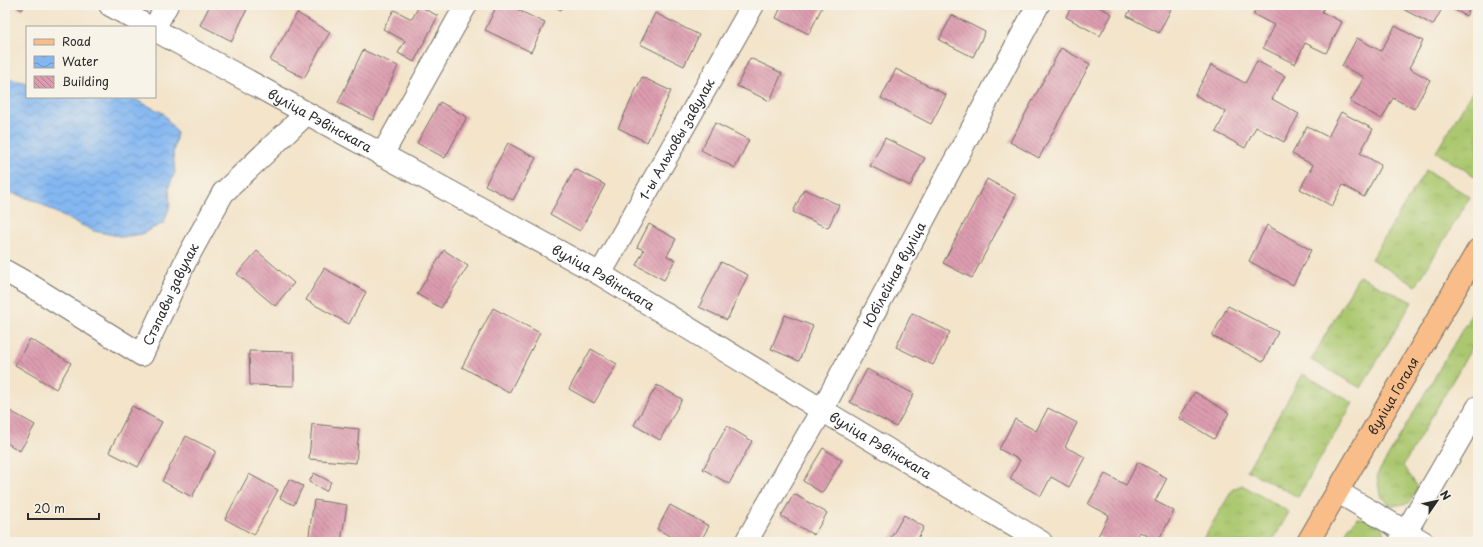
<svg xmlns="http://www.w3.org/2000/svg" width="1483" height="547" viewBox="0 0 1483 547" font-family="'Playpen Sans',sans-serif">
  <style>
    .grass { fill: url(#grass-tufts); stroke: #6b7a4d }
    .water { fill: url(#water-waves); stroke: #58718e }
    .building { fill: url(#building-back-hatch) }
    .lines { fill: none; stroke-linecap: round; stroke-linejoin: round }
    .minor-casing { stroke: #716c63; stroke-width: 24 }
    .major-casing { stroke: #716c63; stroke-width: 24 }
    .minor { stroke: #fff; stroke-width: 22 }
    .major { stroke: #f8bd89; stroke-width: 22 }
    .labels { text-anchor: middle; stroke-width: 3; stroke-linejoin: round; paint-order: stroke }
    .street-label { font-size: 13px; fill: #2b2b2b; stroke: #f7f3e8 }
  </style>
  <defs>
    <pattern id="grass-tufts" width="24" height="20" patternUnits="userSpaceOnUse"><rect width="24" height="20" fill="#abc86f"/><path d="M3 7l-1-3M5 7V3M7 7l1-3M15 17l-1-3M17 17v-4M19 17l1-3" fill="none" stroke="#93ac60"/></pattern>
    <pattern id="water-waves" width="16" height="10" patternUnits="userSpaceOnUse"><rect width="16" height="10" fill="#84b7f1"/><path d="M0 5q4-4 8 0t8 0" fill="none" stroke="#6c95c3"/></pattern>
    <pattern id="building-back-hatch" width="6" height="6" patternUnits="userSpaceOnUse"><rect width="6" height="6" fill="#dc9caf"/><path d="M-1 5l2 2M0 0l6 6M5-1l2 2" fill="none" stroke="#b37f8f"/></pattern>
  </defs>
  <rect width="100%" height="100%" fill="#f7f3e8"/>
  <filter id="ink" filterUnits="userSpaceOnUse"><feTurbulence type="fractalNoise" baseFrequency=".025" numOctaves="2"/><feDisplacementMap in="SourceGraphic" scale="8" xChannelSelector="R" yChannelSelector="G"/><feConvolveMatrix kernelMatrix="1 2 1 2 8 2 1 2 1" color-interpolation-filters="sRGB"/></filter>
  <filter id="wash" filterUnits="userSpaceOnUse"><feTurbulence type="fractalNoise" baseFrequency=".012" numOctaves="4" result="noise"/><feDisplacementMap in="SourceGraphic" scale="16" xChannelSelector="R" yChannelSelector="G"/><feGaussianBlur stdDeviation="0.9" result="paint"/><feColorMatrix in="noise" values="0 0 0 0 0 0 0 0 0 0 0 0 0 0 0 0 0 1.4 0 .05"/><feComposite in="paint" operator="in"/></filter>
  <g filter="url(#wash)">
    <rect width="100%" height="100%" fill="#f3e4ca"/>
    <g class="grass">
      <path d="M1478,82v96l-42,-26z"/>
      <path d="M1426,170l44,27 -54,89 -45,-27z"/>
      <path d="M1359,276l53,26 -51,86 -50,-28z"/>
      <path d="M1478,303v34l-75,129 15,21 -9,16 -17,3 -12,-11 -3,-20z"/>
      <path d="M1303,374l50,29 -55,94 -51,-27z"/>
      <path d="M1242,485l47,27 -17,30h-71l32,-53z"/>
      <path d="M1358,518l12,1 12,8 4,15h-46l9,-15z"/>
    </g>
    <path class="water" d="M5,78l22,5v14h103l33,16 14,20 -4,20 2,19 -6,15 1,18 -6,18 -23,11 -18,3 -29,-6 -32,-15 -26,-15 -31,-10z"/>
    <g id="blocks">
      <g class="building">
        <path d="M14,5h11l-3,5z"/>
        <path d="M210,5h39l-17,36 -32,-16z"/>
        <path d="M497,5h11l37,18 -14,29 -46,-22z"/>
        <path d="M551,5h12l-2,5z"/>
        <path d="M782,5h41l-14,29 -33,-16z"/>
        <path d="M1072,5h23l17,9 -12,22 -34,-19z"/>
        <path d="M1133,5h40l-14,28 -32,-17z"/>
        <path d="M1258,5h67l-3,7 20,10 -16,31 -21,-10 -10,21 -32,-16 11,-23 -21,-11z"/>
        <path d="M1405,5h39l-11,20 -30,-16z"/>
        <path d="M1446,5h26l-6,11z"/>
        <path d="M419,6l19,10 -24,46 -16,-9 7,-12 -22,-12 11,-19 18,9z"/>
        <path d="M297,13l33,19 -26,46 -34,-18z"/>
        <path d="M655,13l44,22 -15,31 -44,-22z"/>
        <path d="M952,15l33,17 -12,25 -34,-17z"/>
        <path d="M1395,26l28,15 -14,27 21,12 -16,29 -21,-11 -11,21 -32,-17 14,-25 -22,-11 15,-28 24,13z"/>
        <path d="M1061,48l29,16 -51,94 -29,-16z"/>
        <path d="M363,50l35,16 -25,54 -35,-17z"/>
        <path d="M750,58l32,15 -12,28 -33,-15z"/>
        <path d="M1257,61l28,15 -13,23 27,15 -15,28 -28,-15 -11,21 -29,-16 10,-20 -31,-17 16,-30 34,18z"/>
        <path d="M896,69l50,26 -15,29 -50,-26z"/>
        <path d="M642,77l29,14 -24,51 -29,-14z"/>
        <path d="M440,102l27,15 -22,41 -28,-15z"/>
        <path d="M1341,112l32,17 -13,24 21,12 -17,32 -21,-12 -11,21 -32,-17 13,-24 -21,-11 15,-28 21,11z"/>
        <path d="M715,123l34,17 -14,28 -34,-18z"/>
        <path d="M885,138l40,20 -15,28 -40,-20z"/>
        <path d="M508,143l28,15 -23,42 -28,-15z"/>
        <path d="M575,169l30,16 -25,46 -30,-17z"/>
        <path d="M987,179l29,16 -44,83 -29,-15z"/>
        <path d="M804,189l35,16 -11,23 -35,-16z"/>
        <path d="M649,224l27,15 -9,17 8,4 -11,20 -28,-15 8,-15 -7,-3z"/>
        <path d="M1267,225l44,25 -18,35 -44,-24z"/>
        <path d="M444,250l24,16 -27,42 -24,-14z"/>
        <path d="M257,251l37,32 -19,23 -38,-32z"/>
        <path d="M721,262l27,13 -21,45 -28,-13z"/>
        <path d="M324,268l42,24 -17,32 -43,-24z"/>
        <path d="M1228,306l50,26 -15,30 -51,-26z"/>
        <path d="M493,308l47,25 -31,60 -47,-26z"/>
        <path d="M912,313l38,19 -17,33 -37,-18z"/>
        <path d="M785,315l28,11 -14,35 -28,-12z"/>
        <path d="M30,339l41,24 -15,26 -41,-24z"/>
        <path d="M591,349l26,15 -23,39 -25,-14z"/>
        <path d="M249,351l45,1v34l-44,-1z"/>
        <path d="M867,369l47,25 -18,33 -46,-25z"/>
        <path d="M657,385l25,14 -22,41 -26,-15z"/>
        <path d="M1195,392l34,21 -15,26 -35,-21z"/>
        <path d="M132,406l30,16 -24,45 -29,-15z"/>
        <path d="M5,408l30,17 -15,26 -15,-9z"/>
        <path d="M1048,408l29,15 -12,24 20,10 -16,30 -18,-10 -10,19 -31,-17 10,-19 -21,-11 16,-30 21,12z"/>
        <path d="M312,424l47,5 -3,34 -47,-4z"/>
        <path d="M727,426l25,15 -23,43 -26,-15z"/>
        <path d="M186,436l30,15 -24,46 -30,-16z"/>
        <path d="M823,448l19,12 -20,33 -19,-12z"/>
        <path d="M1138,462l29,16 -12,23 19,10 -16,31 -18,-10 -6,10h-25l-11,-6 11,-21 -21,-11 17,-30 21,11z"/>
        <path d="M314,473l17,9 -5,9 -17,-9z"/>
        <path d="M249,474l29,16 -24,45 -29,-16z"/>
        <path d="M289,479l14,7 -9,19 -14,-7z"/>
        <path d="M794,494l33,19 -13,22 -33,-19z"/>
        <path d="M314,500l33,5 -6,37h-33z"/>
        <path d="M670,505l39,21 -9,16h-19l-24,-13z"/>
        <path d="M904,515l20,12 -8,15h-26l-1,-1z"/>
      </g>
    </g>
  </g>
  <g filter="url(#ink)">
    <use href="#blocks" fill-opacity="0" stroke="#716c63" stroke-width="1"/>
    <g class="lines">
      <g class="minor-casing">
        <g id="minor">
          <path d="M110,5l39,22"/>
          <path d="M155,27l12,-22"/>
          <path id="s1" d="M155,30l445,244 222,136 219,132"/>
          <path d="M382,155l84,-150"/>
          <path id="s2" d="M5,271l25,14 112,70 43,-93 38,-69 83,-79"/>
          <path id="s3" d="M600,274l153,-269"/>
          <path d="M1338,492l85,50"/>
          <path id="s4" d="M746,542l76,-132 216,-405"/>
          <path d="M1400,542l78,-135"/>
        </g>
      </g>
      <g class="major-casing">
        <g id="major">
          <path id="s5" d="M1308,542l170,-292"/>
        </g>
      </g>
      <use href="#minor" class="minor"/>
      <use href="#major" class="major"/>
    </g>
  </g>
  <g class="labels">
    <g class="street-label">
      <text dy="5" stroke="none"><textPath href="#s1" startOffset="188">вуліца Рэвінскага</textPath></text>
      <text dy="5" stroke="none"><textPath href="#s3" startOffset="155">1-ы Альховы завулак</textPath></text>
      <text dy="5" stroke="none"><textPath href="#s4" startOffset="306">Юбілейная вуліца</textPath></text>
      <text dy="5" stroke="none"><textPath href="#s1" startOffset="512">вуліца Рэвінскага</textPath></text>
      <text dy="5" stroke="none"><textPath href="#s2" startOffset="228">Стэпавы завулак</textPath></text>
      <text dy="5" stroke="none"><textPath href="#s5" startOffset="169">вуліца Гогаля</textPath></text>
      <text dy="5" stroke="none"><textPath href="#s1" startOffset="836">вуліца Рэвінскага</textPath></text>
    </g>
  </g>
  <rect width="1483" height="547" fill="none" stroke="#f7f3e8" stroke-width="20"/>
  <rect x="26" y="26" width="130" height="72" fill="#f7f3e8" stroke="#a5a39c"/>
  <rect x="34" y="39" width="20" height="6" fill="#f8bd89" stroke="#a5a39c"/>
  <text x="62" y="46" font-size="12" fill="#2b2b2b">Road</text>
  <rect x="34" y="56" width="20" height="12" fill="url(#water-waves)" stroke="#a5a39c"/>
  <text x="62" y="66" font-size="12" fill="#2b2b2b">Water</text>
  <rect x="34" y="76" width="20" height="12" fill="url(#building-back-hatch)" stroke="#a5a39c"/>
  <text x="62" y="86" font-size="12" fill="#2b2b2b">Building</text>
  <g transform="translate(1437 501) rotate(56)" stroke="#f7f3e8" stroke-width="3" paint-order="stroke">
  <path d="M0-3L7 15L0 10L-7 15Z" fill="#2b2b2b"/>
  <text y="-6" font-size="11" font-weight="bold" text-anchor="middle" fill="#2b2b2b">N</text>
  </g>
  <path d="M28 513v6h71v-6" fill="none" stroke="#2b2b2b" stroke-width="2"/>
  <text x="34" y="513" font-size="12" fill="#2b2b2b" stroke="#f7f3e8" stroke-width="3" paint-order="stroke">20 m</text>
</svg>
